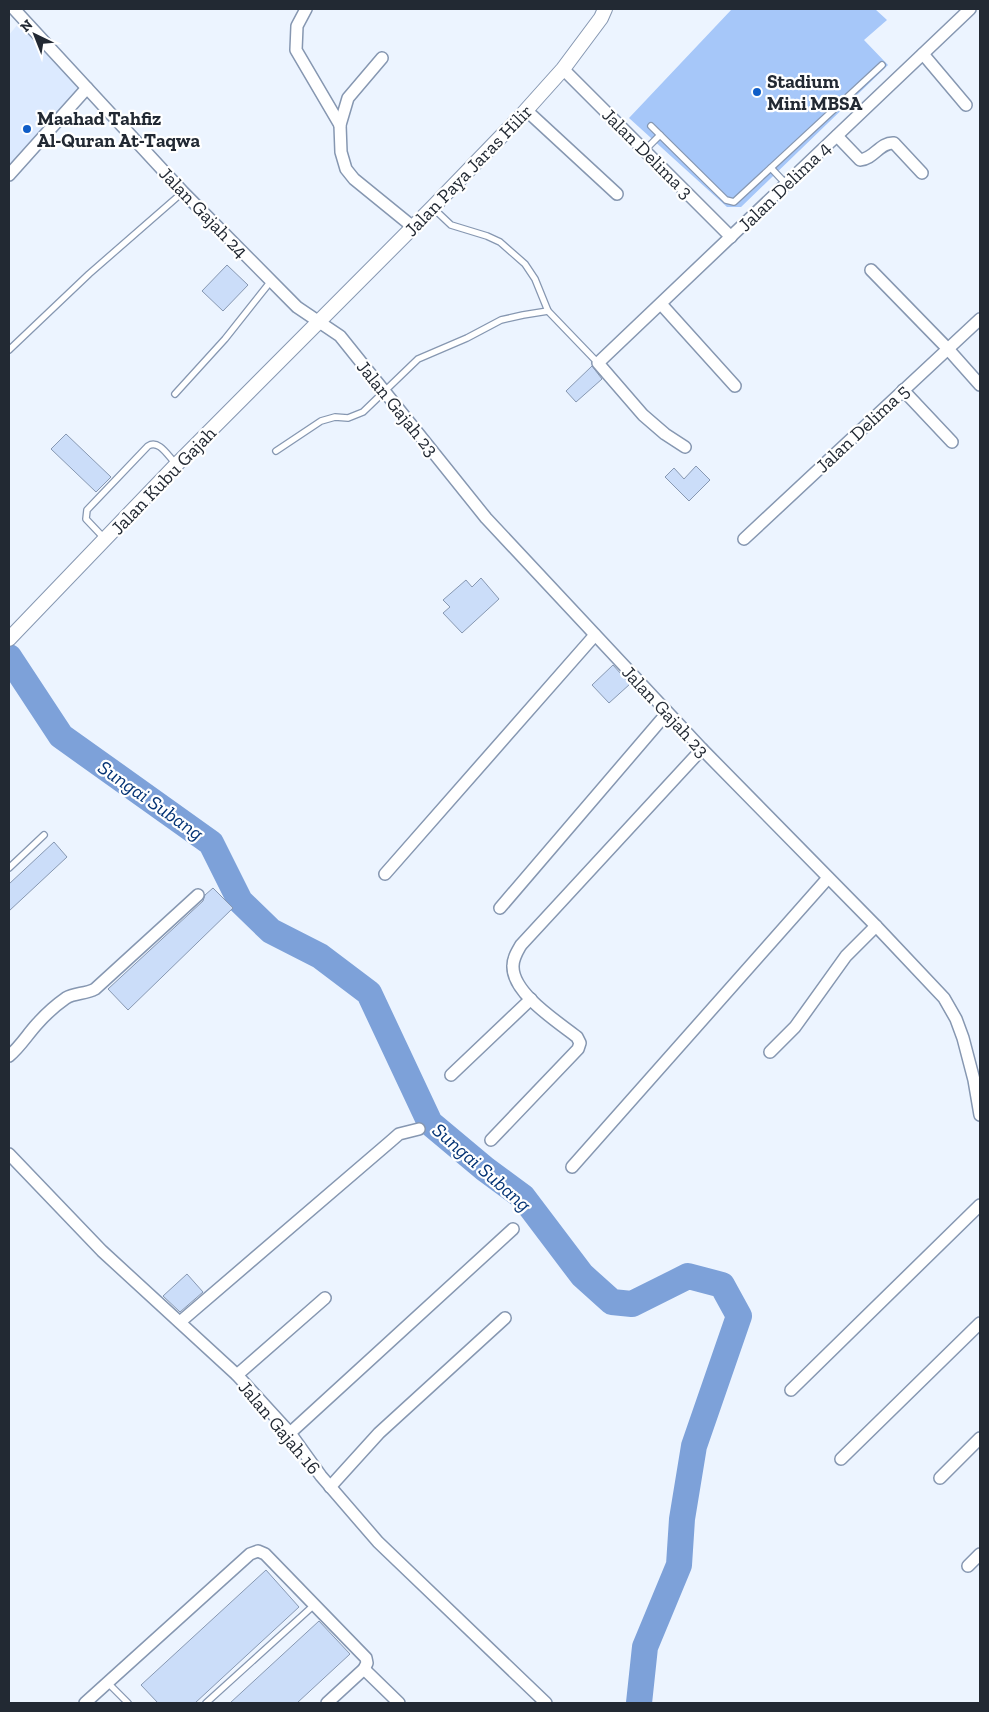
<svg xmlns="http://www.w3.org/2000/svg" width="989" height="1712" viewBox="0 0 989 1712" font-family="'Zilla Slab',serif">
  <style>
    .built { fill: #dceaff }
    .green { fill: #a6c7f9 }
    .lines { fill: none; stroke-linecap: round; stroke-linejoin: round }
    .river { stroke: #7da1d9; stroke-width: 26 }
    .building { fill: #cbddf9; stroke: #8798b2 }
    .service-casing { stroke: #8697b1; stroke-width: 8 }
    .minor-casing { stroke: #8697b1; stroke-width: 14 }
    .tertiary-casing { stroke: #8697b1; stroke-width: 16 }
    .service { stroke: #fff; stroke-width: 5.5 }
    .minor { stroke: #fff; stroke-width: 11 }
    .tertiary { stroke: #fff; stroke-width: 14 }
    .poi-dot { fill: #0f5dc7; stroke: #fff; stroke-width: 2 }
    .labels { text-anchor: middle; stroke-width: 4.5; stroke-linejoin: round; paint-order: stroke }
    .poi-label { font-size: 19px; font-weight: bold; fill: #222933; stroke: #fff; text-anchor: start }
    .street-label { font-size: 19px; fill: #222933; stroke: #fff }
    .water-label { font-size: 20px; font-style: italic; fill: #053475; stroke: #fff }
  </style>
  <rect width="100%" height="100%" fill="#ecf4ff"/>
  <path class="built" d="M18,24l62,66 -71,79v-134z"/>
  <path class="green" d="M732,9h143l12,11 -23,20 24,25 -147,142h-14l-98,-89z"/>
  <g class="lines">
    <path class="river" d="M9,657l52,79 150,107 29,58 31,30 49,25 49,37 61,130 55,46 38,28 59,78 30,27 20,2 56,-28 34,9 17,31 -45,130 -12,73 -3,46 -34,82 -6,56"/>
  </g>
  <g class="building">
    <path d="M227,265l21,20 -25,26 -21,-20z"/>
    <path d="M592,366l10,13 -26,23 -10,-11z"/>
    <path d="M66,434l45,43 -15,15 -45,-43z"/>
    <path d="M696,466l14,14 -21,21 -24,-24 9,-9 10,11z"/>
    <path d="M481,578l18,21 -37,34 -19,-20 7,-6 -7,-7 23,-20 6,7z"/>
    <path d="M613,665l17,19 -21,19 -17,-18z"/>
    <path d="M54,842l13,15 -58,54v-27z"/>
    <path d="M213,888l20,20 -105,102 -20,-21 95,-88 2,-6z"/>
    <path d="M187,1274l16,18 -23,20 -17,-16z"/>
    <path d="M266,1570l33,37 -104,96h-37l-17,-18z"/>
    <path d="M319,1621l31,33 -53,49h-67z"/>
  </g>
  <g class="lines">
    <g class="service-casing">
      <g id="service">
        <path d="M651,126l75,74 8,2 148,-137"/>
        <path d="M645,150l15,-15"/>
        <path d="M771,168l15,16"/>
        <path d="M433,208l18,17 36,11 13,6 25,22 10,15 13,32 50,52"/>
        <path d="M9,350l80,-76 94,-82"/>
        <path d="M175,394l50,-55 46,-58"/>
        <path d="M276,451l45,-30 14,-4 13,1 15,-6 55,-53 49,-21 34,-18 22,-5 25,-4"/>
        <path d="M104,538l-18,-19 1,-9 61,-64c11,-7 20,10 28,18"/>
        <path d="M9,868l35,-33"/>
        <path d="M107,1682l21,21"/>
        <path d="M206,1703l107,-97"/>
      </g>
    </g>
    <g class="minor-casing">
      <g id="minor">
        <path d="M14,9l169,183 114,115 43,29 146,182 216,231 174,177 68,72 12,21 7,19 11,42 6,35"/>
        <path d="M306,9l-9,17 -1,24 44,75"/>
        <path d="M923,54l43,51"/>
        <path d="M382,58l-34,40 -8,27 1,27 5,17 8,10 59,48"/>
        <path d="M563,69l168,168"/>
        <path d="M526,110l91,84"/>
        <path d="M837,136l23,24c14,-1 20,-18 34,-17l28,30"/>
        <path d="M9,175l78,-87"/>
        <path d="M871,270l77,79 32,36"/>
        <path d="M661,304l74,82"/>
        <path d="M903,390l49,52"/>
        <path d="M685,447l-20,-13 -22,-19 -45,-52 372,-354"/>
        <path d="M744,539l236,-220"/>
        <path d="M385,874l210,-239"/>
        <path d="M500,908l167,-195"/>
        <path d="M770,1052l25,-25 51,-71 30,-30"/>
        <path d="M9,1056c11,-9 18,-21 28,-32 8,-9 19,-19 29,-26 8,-5 20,-4 29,-9l103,-94"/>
        <path d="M451,1075l80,-76"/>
        <path d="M491,1140l87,-91 2,-6 -3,-6c-19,-15 -65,-44 -64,-71 0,-8 4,-14 8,-21l181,-196"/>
        <path d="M9,1154l93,97 135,124 53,58 31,43 57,66 168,161"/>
        <path d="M572,1167l256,-289"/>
        <path d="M180,1322l211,-181 8,-7 20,-5"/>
        <path d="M237,1375l88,-77"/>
        <path d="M791,1390l189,-185"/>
        <path d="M290,1433l223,-204"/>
        <path d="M841,1459l139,-136"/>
        <path d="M940,1478l40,-40"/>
        <path d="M330,1487l49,-54 126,-115"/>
        <path d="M968,1566l12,-12"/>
        <path d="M364,1669l35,34"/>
        <path d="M85,1703l165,-149 8,-3 7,3 101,104 1,5 -3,6 -37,34"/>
      </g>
    </g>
    <g class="tertiary-casing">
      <path id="tertiary" d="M9,639l167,-174 257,-258 87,-90 43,-48 38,-51 4,-9"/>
    </g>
    <use href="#service" class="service"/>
    <use href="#minor" class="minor"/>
    <use href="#tertiary" class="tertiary"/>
  </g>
  <g class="poi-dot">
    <circle cx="757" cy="92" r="5"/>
    <circle cx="27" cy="129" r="5"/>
  </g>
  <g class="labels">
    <g class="poi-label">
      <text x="767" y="88">Stadium<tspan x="767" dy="22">Mini MBSA</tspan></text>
      <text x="37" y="125">Maahad Tahfiz<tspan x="37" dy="22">Al-Quran At-Taqwa</tspan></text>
    </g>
    <g class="street-label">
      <text transform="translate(648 153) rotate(45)" y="7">Jalan Delima 3</text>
      <text transform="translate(468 170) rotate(-46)" y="7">Jalan Paya Jaras Hilir</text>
      <text transform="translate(784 186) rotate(-44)" y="7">Jalan Delima 4</text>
      <text transform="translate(204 212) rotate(46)" y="7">Jalan Gajah 24</text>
      <text transform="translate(398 408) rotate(51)" y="7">Jalan Gajah 23</text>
      <text transform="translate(862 428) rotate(-43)" y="7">Jalan Delima 5</text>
      <text transform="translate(163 480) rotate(-46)" y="7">Jalan Kubu Gajah</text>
      <text transform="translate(666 711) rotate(47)" y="7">Jalan Gajah 23</text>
      <text transform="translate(280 1427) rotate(50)" y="7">Jalan Gajah 16</text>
    </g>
    <g class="water-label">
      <text transform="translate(151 800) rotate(35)" y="7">Sungai Subang</text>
      <text transform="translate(482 1167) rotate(41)" y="7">Sungai Subang</text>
    </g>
  </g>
  <rect width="989" height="1712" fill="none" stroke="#222933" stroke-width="20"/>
  <g transform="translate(35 35) rotate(317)" stroke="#ffffff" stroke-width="4" paint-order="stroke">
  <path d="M0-4L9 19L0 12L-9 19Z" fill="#222933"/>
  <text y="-8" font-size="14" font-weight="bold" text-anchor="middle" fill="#222933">N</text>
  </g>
</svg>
